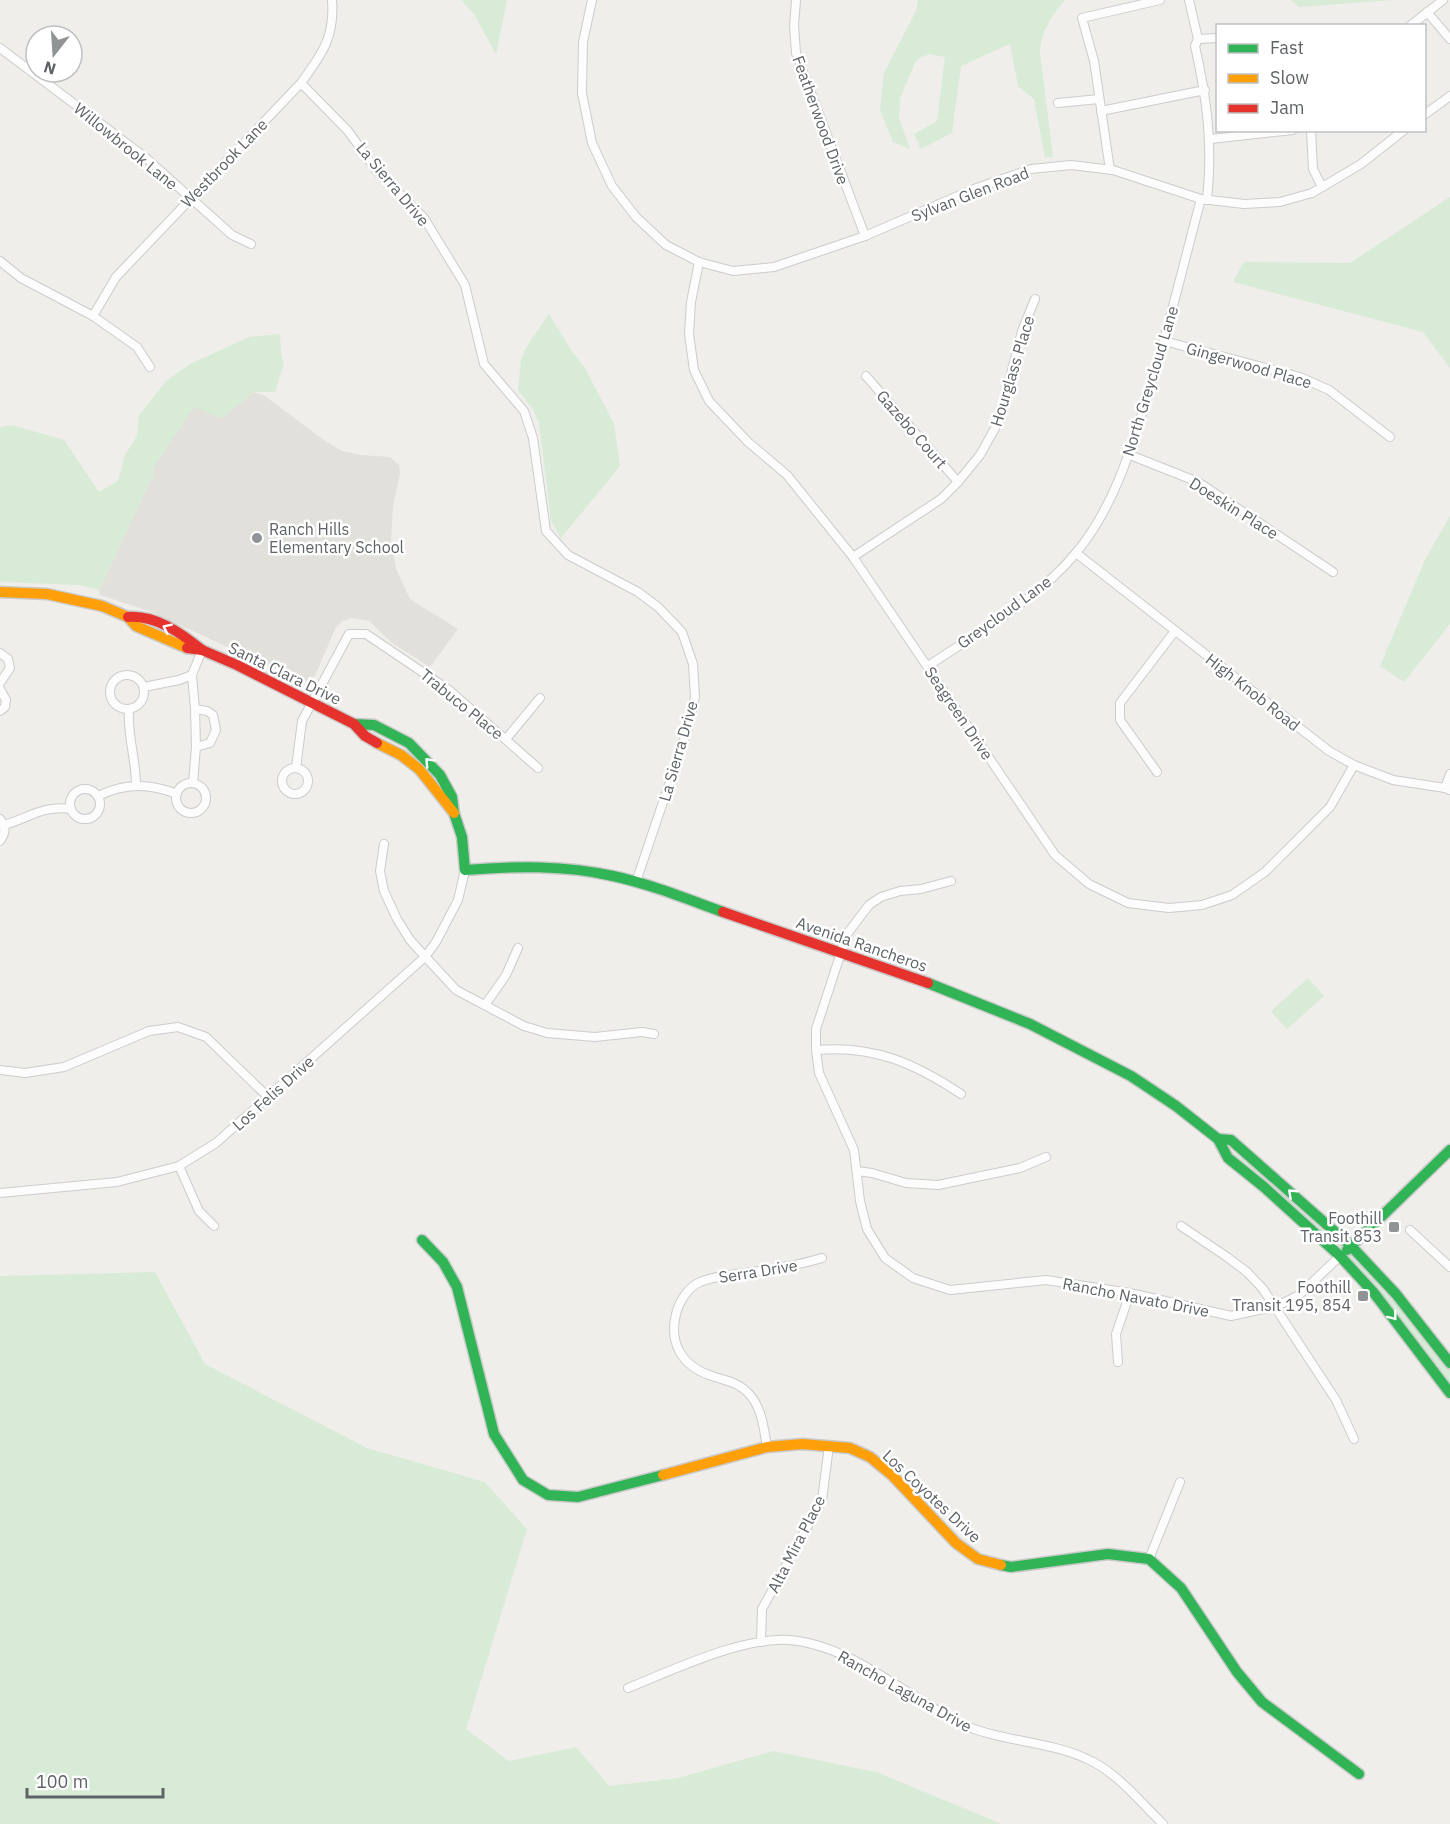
<svg xmlns="http://www.w3.org/2000/svg" width="1450" height="1824" viewBox="0 0 1450 1824" font-family="'IBM Plex Sans',sans-serif">
  <style>
    .education { fill: #e2e0da }
    .green { fill: #d8ebd6 }
    .lines { fill: none; stroke-linecap: round; stroke-linejoin: round }
    .street-casing { stroke: #cbcccc; stroke-width: 10 }
    .fast-casing { stroke: #cacacb; stroke-width: 13 }
    .slow-casing { stroke: #cacacb; stroke-width: 13 }
    .jam-casing { stroke: #cacacb; stroke-width: 13 }
    .street { stroke: #fdfcfc; stroke-width: 8 }
    .fast { stroke: #30b455; stroke-width: 10 }
    .slow { stroke: #ff9f0a; stroke-width: 10 }
    .jam { stroke: #e5322d; stroke-width: 10 }
    .oneway { stroke: #fff }
    .poi-dot { fill: #919496; stroke: #fff; stroke-width: 2 }
    .labels { text-anchor: middle; stroke-width: 5; stroke-linejoin: round; paint-order: stroke }
    .street-label { font-size: 16px; fill: #5f6368; stroke: #fff }
    .poi-label { font-size: 16px; fill: #5f6368; stroke: #fff; text-anchor: end }
  </style>
  <rect width="100%" height="100%" fill="#efeeea"/>
  <path class="education" d="M253,392l12,4 60,45 17,10 18,4 30,2 9,8 1,9 -7,32 -2,36 5,27 14,30 48,30 -28,38 -38,-24 -23,-22 -18,-3 -10,4 -6,7 -20,47 -12,6 -151,-70 -52,-17 -1,-5 53,-113 3,-12 39,-59 28,12z"/>
  <g class="green">
    <path d="M461,0h46l-11,54 -22,-40z"/>
    <path d="M918,0h147c-14,17 -24,31 -25,53l13,104h-8l-11,-58 -16,-13 -8,-42 -49,22 -9,67 -31,16 -7,-15 23,-13 8,-64 -16,-3 -13,6 -16,38 -1,20 11,31 -17,-7 -13,-32 4,-37 32,-62z"/>
    <path d="M1291,0h102l-94,7z"/>
    <path d="M1450,197v171l-27,-36 -190,-50 11,-20 106,1z"/>
    <path d="M549,314l22,36 14,18 29,56 6,42 -59,72 -10,-17 -12,-99 -7,-14 -14,-18 3,-30 6,-14z"/>
    <path d="M280,334l1,21 3,8 -9,29h-22l-31,26 -28,-11 -39,58 -3,12 -53,113 -20,-5 -79,-3v-155l12,-2 52,15 35,52 19,-11 7,-26 12,-19 2,-21 27,-34 24,-17 59,-27z"/>
    <path d="M1450,516v108l-46,58 -24,-16 45,-106z"/>
    <path d="M1308,978l16,18 -37,33 -16,-18z"/>
    <path d="M1226,1148l35,23 88,75 -9,7z"/>
    <path d="M1351,1250l45,49 54,68v24l-107,-135z"/>
    <path d="M155,1272l50,92 162,84 118,34 42,47 -61,200 43,32 67,-14 33,39 69,-8 95,-27 103,21 126,52h-1002v-548z"/>
  </g>
  <g class="lines">
    <g class="street-casing">
      <g id="street">
        <path d="M592,0l-9,42 -1,51 10,50 20,43 24,31 30,28 33,17 34,9 41,-4 91,-31 109,-47 57,-20 40,-4 42,5 88,29 43,5 36,-2 32,-9 49,-29 43,-34"/>
        <path d="M796,0l-2,26 2,27 69,183"/>
        <path d="M1189,0l9,39 20,-1"/>
        <path d="M1427,12l23,27"/>
        <path d="M1410,26l33,-26"/>
        <path d="M1198,39l-3,7c12,54 18,98 12,154"/>
        <path d="M0,48l146,110 86,77 19,9"/>
        <path d="M301,83l47,48 29,40 47,47 41,67 19,79 40,47 9,27 13,93 22,24 70,37 20,15 24,25 11,32 2,33 -6,28 -53,157"/>
        <path d="M1058,103l41,-4"/>
        <path d="M1101,111l104,-21"/>
        <path d="M1424,115l26,-19"/>
        <path d="M1311,130l2,39 9,18"/>
        <path d="M1211,139l82,-9"/>
        <path d="M1110,170l-16,-109 -12,-43 78,-18"/>
        <path d="M0,261l21,17 72,38 44,31 13,20"/>
        <path d="M699,262l-8,40 -2,32 5,36 15,31 39,41 39,33 66,82 202,298 34,29 39,19 41,5 33,-3 30,-10 33,-23 65,-65 24,-42"/>
        <path d="M93,316l23,-39 185,-194c21,-29 34,-46 31,-83"/>
        <path d="M1164,341l136,36 29,13 61,47"/>
        <path d="M866,376l92,106"/>
        <path d="M1130,455l68,27 135,90"/>
        <path d="M1076,553l253,198 25,14 39,15 52,8 5,2"/>
        <path d="M853,557l88,-58 17,-17 22,-27 19,-34 23,-90 13,-32"/>
        <path d="M0,653l8,6 2,9 -10,15"/>
        <path d="M928,666c49,-33 110,-67 148,-113 39,-47 56,-107 74,-165 19,-62 34,-126 51,-189"/>
        <circle cx="127" cy="692" r="17"/>
        <path d="M144,687l35,-7 13,-5"/>
        <path d="M0,689l6,11 -1,7 -5,4"/>
        <path d="M129,709c-2,26 7,50 7,76"/>
        <path d="M195,709l12,2 6,4 3,15 -6,13 -14,4"/>
        <path d="M506,739l34,-41"/>
        <circle cx="295" cy="781" r="13"/>
        <path d="M296,768l6,-47 47,-87h17l83,56 89,78"/>
        <path d="M1157,772l-37,-52v-17l55,-72"/>
        <path d="M193,783l3,-36 -1,-38 -3,-34 10,-25"/>
        <circle cx="191" cy="798" r="15"/>
        <path d="M1445,788l5,-14"/>
        <circle cx="85" cy="804" r="15"/>
        <path d="M98,796c27,-13 51,-13 79,-2"/>
        <path d="M0,819c6,7 6,14 0,22"/>
        <path d="M4,825c25,-7 39,-20 67,-16"/>
        <path d="M384,844l-4,27 4,20 13,28 13,21 46,50 68,36 23,7 48,4 47,-5 12,2"/>
        <path d="M951,881l-30,8 -21,2 -19,6 -12,8 -22,29 -31,95v21l3,23 35,77 6,51 7,28 18,29 28,20 37,12 96,-10 84,13 101,23 46,-10 22,-11 41,-39"/>
        <path d="M485,1005l21,-30 12,-27"/>
        <path d="M816,1050c58,-5 98,13 145,44"/>
        <path d="M0,1070l25,3 39,-6 85,-36 29,-4 28,10 62,60"/>
        <path d="M179,1166l20,45 15,15"/>
        <path d="M857,1171l15,2 34,10 32,2 82,-17 26,-11"/>
        <path d="M0,1193l117,-11 62,-16 37,-23 209,-186 11,-15 22,-42 7,-30"/>
        <path d="M1181,1226l46,31 20,15 16,17 73,111 18,39"/>
        <path d="M1410,1230l40,37"/>
        <path d="M1118,1362l-2,-28 14,-41"/>
        <path d="M767,1447c-3,-18 -5,-38 -17,-52 -12,-14 -25,-14 -41,-20 -28,-10 -40,-33 -33,-61 3,-12 12,-27 24,-32 14,-6 30,-7 45,-9 26,-4 52,-7 77,-15"/>
        <path d="M1149,1559l31,-77"/>
        <path d="M761,1642l1,-33 60,-109 7,-54"/>
        <path d="M628,1688c45,-18 113,-51 161,-48 52,4 99,41 143,67 11,6 21,14 32,18 39,17 85,16 123,34 30,13 53,43 76,65"/>
      </g>
    </g>
    <g class="fast-casing">
      <g id="fast">
        <path d="M354,724l20,1 35,18 31,32 12,22 2,16 8,24 3,33c50,-4 99,-5 148,6 37,8 74,23 110,36"/>
        <path d="M928,983l102,41 101,52 45,30 42,33 10,19 36,29 76,69 34,37 76,100"/>
        <path d="M1218,1139l13,1 120,106 45,48 54,69"/>
        <path d="M422,1240l21,22 14,25 37,147 29,46 25,15 30,2 85,-22"/>
        <path d="M1347,1250l103,-100"/>
        <path d="M1001,1565l10,2 97,-13 41,5 32,29 56,84 25,30 97,72"/>
      </g>
    </g>
    <g class="slow-casing">
      <g id="slow">
        <path d="M0,592l47,2 55,12 26,11 8,9 51,22"/>
        <path d="M377,743l24,12 18,14 35,44"/>
        <path d="M663,1475l104,-28 35,-3 48,4 20,9 23,19 63,67 22,16 23,6"/>
      </g>
    </g>
    <g class="jam-casing">
      <g id="jam">
        <path d="M128,617c28,-2 53,16 74,33"/>
        <path d="M187,648l15,2 35,15 117,59 11,12 12,7"/>
        <path d="M723,912l205,71"/>
      </g>
    </g>
    <use href="#street" class="street"/>
    <use href="#fast" class="fast"/>
    <use href="#slow" class="slow"/>
    <use href="#jam" class="jam"/>
  </g>
  <defs><path id="oneway-chevron" d="M-2-3.5L2.5 0L-2 3.5" fill="none" stroke-width="1.6" stroke-linecap="round" stroke-linejoin="round" transform="scale(1.5)"/></defs>
  <g class="oneway">
    <use href="#oneway-chevron" transform="translate(167 628) rotate(-154)"/>
    <use href="#oneway-chevron" transform="translate(429 762) rotate(-133)"/>
    <use href="#oneway-chevron" transform="translate(1292 1193) rotate(-137)"/>
    <use href="#oneway-chevron" transform="translate(1393 1316) rotate(52)"/>
  </g>
  <g class="poi-dot">
    <circle cx="257" cy="538" r="6"/>
    <rect x="1388" y="1221" width="12" height="12" rx="3"/>
    <rect x="1357" y="1290" width="12" height="12" rx="3"/>
  </g>
  <g class="labels">
    <g class="street-label">
      <text transform="translate(821 120) rotate(70)" y="6">Featherwood Drive</text>
      <text transform="translate(126 146) rotate(39)" y="6">Willowbrook Lane</text>
      <text transform="translate(224 163) rotate(-46)" y="6">Westbrook Lane</text>
      <text transform="translate(393 184) rotate(50)" y="6">La Sierra Drive</text>
      <text transform="translate(970 194) rotate(-21)" y="6">Sylvan Glen Road</text>
      <text transform="translate(1249 365) rotate(16)" y="6">Gingerwood Place</text>
      <text transform="translate(1012 371) rotate(-73)" y="6">Hourglass Place</text>
      <text transform="translate(1150 381) rotate(-73)" y="6">North Greycloud Lane</text>
      <text transform="translate(912 429) rotate(49)" y="6">Gazebo Court</text>
      <text transform="translate(1234 508) rotate(32)" y="6">Doeskin Place</text>
      <text transform="translate(1004 612) rotate(-36)" y="6">Greycloud Lane</text>
      <text transform="translate(285 673) rotate(26)" y="6">Santa Clara Drive</text>
      <text transform="translate(1253 692) rotate(38)" y="6">High Knob Road</text>
      <text transform="translate(462 704) rotate(39)" y="6">Trabuco Place</text>
      <text transform="translate(959 713) rotate(56)" y="6">Seagreen Drive</text>
      <text transform="translate(678 751) rotate(-74)" y="6">La Sierra Drive</text>
      <text transform="translate(862 944) rotate(19)" y="6">Avenida Rancheros</text>
      <text transform="translate(273 1093) rotate(-42)" y="6">Los Felis Drive</text>
      <text transform="translate(758 1271) rotate(-9)" y="6">Serra Drive</text>
      <text transform="translate(1136 1297) rotate(11)" y="6">Rancho Navato Drive</text>
      <text transform="translate(932 1496) rotate(43)" y="6">Los Coyotes Drive</text>
      <text transform="translate(796 1544) rotate(-63)" y="6">Alta Mira Place</text>
      <text transform="translate(905 1691) rotate(29)" y="6">Rancho Laguna Drive</text>
    </g>
    <g class="poi-label">
      <text x="269" y="535" text-anchor="start">Ranch Hills<tspan x="269" dy="18">Elementary School</tspan></text>
      <text x="1382" y="1224">Foothill<tspan x="1382" dy="18">Transit 853</tspan></text>
      <text x="1351" y="1293">Foothill<tspan x="1351" dy="18">Transit 195, 854</tspan></text>
    </g>
  </g>
  <rect x="1216" y="24" width="210" height="108" fill="#ffffff" stroke="#bfc1c3" stroke-width="1.5"/>
  <rect x="1228" y="44" width="30" height="9" fill="#30b455" stroke="#bfc1c3" stroke-width="1.5"/>
  <text x="1270" y="54" font-size="18" fill="#5f6368">Fast</text>
  <rect x="1228" y="74" width="30" height="9" fill="#ff9f0a" stroke="#bfc1c3" stroke-width="1.5"/>
  <text x="1270" y="84" font-size="18" fill="#5f6368">Slow</text>
  <rect x="1228" y="104" width="30" height="9" fill="#e5322d" stroke="#bfc1c3" stroke-width="1.5"/>
  <text x="1270" y="114" font-size="18" fill="#5f6368">Jam</text>
  <g transform="translate(54 54) rotate(197)"><circle r="28" fill="#ffffff" stroke="#bfc1c3" stroke-width="1.5"/>
  <path d="M0-4.5L10 22L0 15L-10 22Z" fill="#919496"/>
  <text y="-9" font-size="16" font-weight="bold" text-anchor="middle" fill="#5f6368">N</text>
  </g>
  <path d="M27 1788v9h136v-9" fill="none" stroke="#5f6368" stroke-width="3"/>
  <text x="36" y="1788" font-size="18" fill="#5f6368" stroke="#ffffff" stroke-width="4.5" paint-order="stroke">100 m</text>
</svg>
